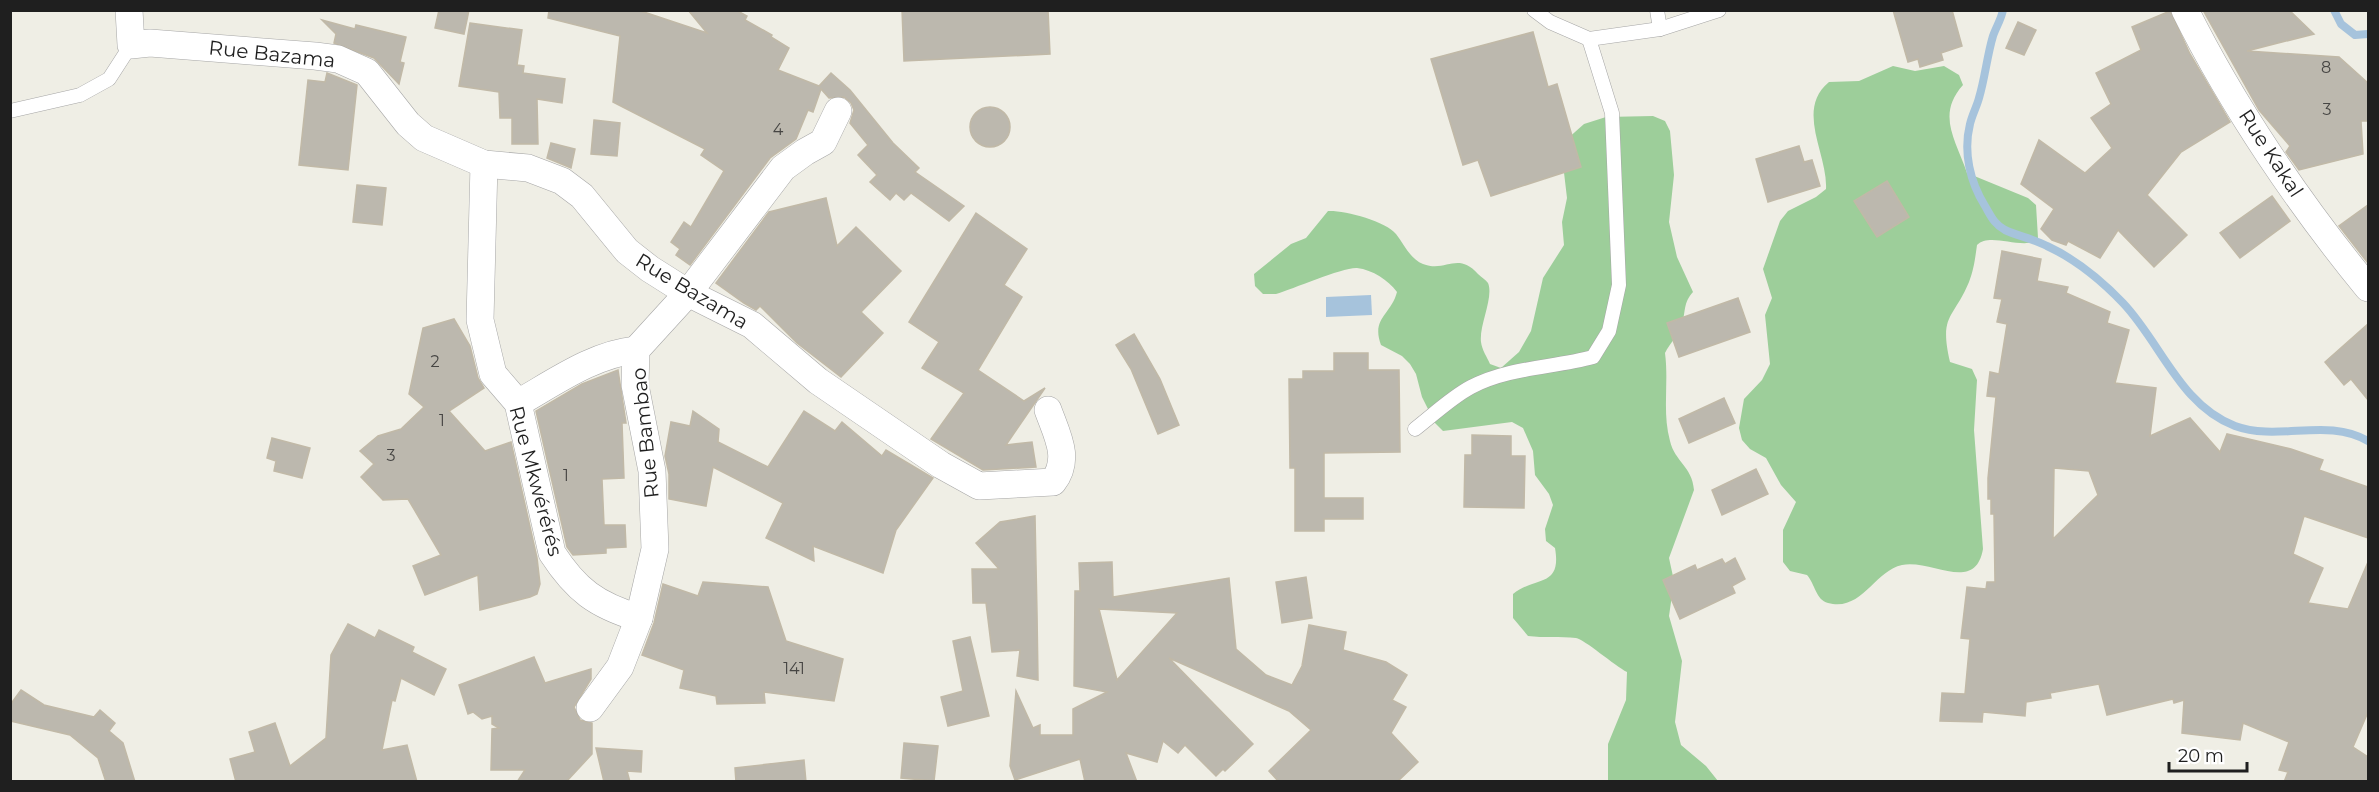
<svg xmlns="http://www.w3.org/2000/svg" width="2379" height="792" viewBox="0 0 2379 792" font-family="Montserrat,sans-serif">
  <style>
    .forest { fill: #9dce9a }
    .water { fill: #a6c3dc }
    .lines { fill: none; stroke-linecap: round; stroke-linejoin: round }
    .stream { stroke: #a6c3dc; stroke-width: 8 }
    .building { fill: #bcb8ae; stroke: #c1b9a7; stroke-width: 1.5; fill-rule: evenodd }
    .lane-casing { stroke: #a6a6a6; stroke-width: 15 }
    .street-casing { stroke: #a6a6a6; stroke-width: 28 }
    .lane { stroke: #fff; stroke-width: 14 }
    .street { stroke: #fff; stroke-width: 27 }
    .labels { text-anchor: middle; stroke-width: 4.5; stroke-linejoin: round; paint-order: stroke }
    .number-label { font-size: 16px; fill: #464543 }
    .street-label { font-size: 20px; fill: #1f1f1f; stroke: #fff }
  </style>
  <rect width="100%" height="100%" fill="#efeee5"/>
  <g class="forest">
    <path d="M1893,66l22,5 29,-5 15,9 4,10c-27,30 -7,55 4,88l61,25 8,7 2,33 -4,4c-19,5 -45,-9 -57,3 -2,14 -3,24 -8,37 -16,38 -30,32 -19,80l22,7 5,11 -3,50 9,119c-8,45 -51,10 -81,16 -28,6 -40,47 -74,38 -12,-3 -13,-19 -21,-28l-17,-4 -7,-9v-32l13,-28 -15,-17 -15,-27 -16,-9 -8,-9 -3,-12 5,-29 18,-19 8,-16 -5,-49 7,-17 -9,-29 17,-48 8,-10 28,-14 10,-8c2,-35 -31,-79 3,-107l30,-1z"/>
    <path d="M1653,116l12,5 5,10 4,44 -5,47 8,35 16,35c-10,11 -7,19 -11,32 -3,11 -12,19 -17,29 4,30 -3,59 5,88 5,21 22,25 24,49l-25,68 5,23 -5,35 13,45 -7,61 6,23 25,21 12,15h-110v-37l18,-44 1,-28c-12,-6 -43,-33 -51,-34 -16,-2 -32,0 -48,-2l-15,-18v-24c22,-18 49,-6 42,-46l-9,-7 -1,-12 8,-24 -4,-11 -14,-19 -2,-24 -10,-23 -11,-6 -69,9 -8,-8 -13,-26 -6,-23 -6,-10 -8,-8 -21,-11c-10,-27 10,-30 16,-53 -9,-12 -24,-22 -40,-24 -14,-1 -64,21 -81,26h-13l-8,-8 -1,-12 37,-30 15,-6 22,-27c15,-1 58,10 68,23 8,10 14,25 27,30 23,9 34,-13 55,10 3,3 8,6 10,9 6,14 -9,42 -7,59 1,8 6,15 9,22l11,4 18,-16 12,-21 12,-53 21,-33 -2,-23 5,-24 -4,-34 3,-24 18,-16 22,-7z"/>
  </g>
  <path class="water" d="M1371,295l1,20 -46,2v-20z"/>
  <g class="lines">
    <g class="stream">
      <path d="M2003,10c-2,10 -7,17 -10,26 -6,20 -8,42 -14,62 -2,8 -7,17 -9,26 -7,28 0,58 15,82 6,10 9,18 20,24 13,6 29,9 42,16 28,13 55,35 76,57 38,40 57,102 112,123 44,16 92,-9 133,15"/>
      <path d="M2334,10l7,14 14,11 13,-1"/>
    </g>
  </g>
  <g class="building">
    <path d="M439,10h30l-5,24 -29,-6z"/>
    <path d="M549,10h89l69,23 -19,-23h48l11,6 -2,4 27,15 -1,2 18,11 -11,22 41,16 12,-13 19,17 43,53 26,25 -4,4 49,34 -15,15 -38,-28 -7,7 -8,-7 -6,7 -20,-18 7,-7 -19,-20 10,-10 -18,-22 4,-13 -3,-7 -7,-6 -15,1 -8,-9 -8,23 -5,-2 -12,29 -26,19 -80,107 -14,-10 4,-6 -9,-7 13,-20 7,5 33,-56 -23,-16 4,-6 -92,-47 7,-66 -72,-18z"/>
    <path d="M902,10h146l2,44 -146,7z"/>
    <path d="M1893,10h59l10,36 -21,7 2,7 -23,7 -2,-8 -10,3z"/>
    <path d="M2203,10h86l25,24 -67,17 92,6 29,26v38h-7l2,33 -64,16 -13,-18 4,-6 -31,-36z"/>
    <path d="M2170,11l20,43 40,68 -49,30 -34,43 40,40 -33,32 -36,-37 -18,28 -32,-17 -2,4 -14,-5 -11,-11 13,-20 -33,-25 18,-44 46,33 27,-25 -21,-30 20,-14 -15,-31 45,-23 -9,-23z"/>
    <path d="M322,20l33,9 1,-4 50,12 -6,25 4,1 -5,21 -25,-26 -40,-15 2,-9z"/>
    <path d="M2018,22l18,8 -12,25 -18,-7z"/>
    <path d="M470,23l52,7 -5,35 7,1 -1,7 42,6 -3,24 -25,-4 1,45h-26v-26h-12l-1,-26 -40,-6z"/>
    <path d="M1533,32l15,55 9,-3 24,83 -90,29 -13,-36 -15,5 -32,-106z"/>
    <path d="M327,73l30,12 -9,85 -49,-5 9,-85 17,2z"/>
    <circle cx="990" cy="127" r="20"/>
    <path d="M594,120l26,3 -3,33 -26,-2z"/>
    <path d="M551,143l24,6 -4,19 -24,-10z"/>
    <path d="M1799,146l5,16 8,-2 8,26 -52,16 -12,-43z"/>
    <path d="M1887,181l22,36 -32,20 -23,-36z"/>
    <path d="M357,185l29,3 -4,37 -29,-3z"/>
    <path d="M2272,196l18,25 -50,37 -20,-25z"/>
    <path d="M826,198l11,48 19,-19 45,44 -40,41 22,21 -42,44 -44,-34 -37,-37 -4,4 -12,-7 -28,-20 53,-71z"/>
    <path d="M2368,205v58l-29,-37z"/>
    <path d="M976,213l51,36 -23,36 18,12 -44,73 46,31 21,-13 -39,57 26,-3 4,25 -53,3 -52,-31 33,-46 -42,-25 17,-26 -30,-20z"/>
    <path d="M2002,251l39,8 -4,22 31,6 -2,6 44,19 -3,11 22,7 -14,53 41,5 -6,48 40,-18 30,34 7,-18 64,15 32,11 -4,10 49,17v51l-64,-22 -11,38 30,14 -15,35 40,6 20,-47v150l-15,35 15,10v25h-84l4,-10 -9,-2 10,-28 -46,-19 -3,17 -58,-7 2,-33 -10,3 -1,-4 -66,16 -8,-31 -49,9 1,5 -25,4 -1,14 -42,-4 -1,10 -42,-1 2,-28 23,1 5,-55 -9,-1 6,-51 19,2 1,-7h8l-1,-68h-3v-15h-3v-21l8,-81 -9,-1 3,-24 9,2 8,-50 -10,-2 5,-23 -8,-1zM2054,468l35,3 9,24 -45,44z"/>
    <path d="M1738,298l12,34 -71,25 -12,-34z"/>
    <path d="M454,319l16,27 8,32 6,10 -35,23 36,40 26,-9 26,116 3,26 -3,10 -7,3 -50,13 -2,-35 -53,20 -12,-29 28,-11 -33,-56 -25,1 -22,-23 13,-13 -14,-13 18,-15 23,-7 23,-22 -15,-13 14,-66z"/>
    <path d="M2368,324v76l-17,-21 -7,6 -19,-23z"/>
    <path d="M1134,334l26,45 19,46 -21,9 -27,-65 -15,-24z"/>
    <path d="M1334,353h34v17h31l1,82 -76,1v45h39v21h-39v12h-29v-63h-5l-1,-89h14v-8h31z"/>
    <path d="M618,370l8,53h-4l2,55 -22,1 2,46h21l1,22 -20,1v5l-33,2 -6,-8 -31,-136 46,-27z"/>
    <path d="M1724,398l11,25 -46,20 -10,-24z"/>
    <path d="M693,411l26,18 -1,13 50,25 36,-56 31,20 7,-9 40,34 4,-6 47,28 -37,52 -13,43 -70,-27 1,15 -48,-23 17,-35 -70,-36 -7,39 -37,-7v-25l-4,-18 6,-34 19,4z"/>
    <path d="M1472,435l39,1v20h14l-1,52 -60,-1 1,-52h7z"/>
    <path d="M272,438l38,10 -8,30 -28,-7 2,-10 -9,-3z"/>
    <path d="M1756,469l12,25 -46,21 -10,-25z"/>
    <path d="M1035,516l2,97 1,67 -21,-4 3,-26 -28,2 -6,-49h-13l-1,-34h27l-23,-26 24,-21z"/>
    <path d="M1735,558l10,21 -13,7 3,7 -55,26 -17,-39 32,-15 2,5 25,-11 3,5z"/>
    <path d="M1112,562l1,35 116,-19 7,71 30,26 26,10 10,-19 7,-41 37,7 -3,18 43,12 21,13 -15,25 14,7 -15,26 27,29 -21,20h-118l-10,-11 42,-41 -22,-19 -120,-53 84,86 -28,27 -2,-2 -7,7 -31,-31 -7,8 -15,-12 -6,21 -31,-9 11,29h-52l-5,-23 -65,21 -5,-14 6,-75 17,37 7,-3v10h33v-26l34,-17 -33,-6 1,-95h5l-1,-28zM1099,609l78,4 -60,67z"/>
    <path d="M1306,577l6,41 -30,5 -6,-41z"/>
    <path d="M703,582l65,5 18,54 57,18 -9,42 -70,-9 1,11 -48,1 -1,-8 -36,-8 4,-18 -42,-15 12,-32 9,-39 35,12z"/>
    <path d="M348,624l27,14 4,-8 35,17 -2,5 34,17 -12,26 -33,-17 -6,23 -3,-1 -10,50 25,-5 10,37h-181l-6,-23 25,-7 -6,-20 26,-9 15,43 36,-28 5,-83z"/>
    <path d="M970,637l19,79 -41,10 -7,-29 22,-6 -10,-50z"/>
    <path d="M534,657l11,26 46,-14v10l-17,28 6,13 12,3v31l-26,28h-49l8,-12h-34l1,-41 7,-1 -7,-4v-8l-10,3 -9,-7 -5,2 -9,-29z"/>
    <path d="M21,690l23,15 50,12 6,-7 15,13 -6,8 14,12 12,39h-29l-8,-24 -28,-23 -60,-14v-16z"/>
    <path d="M904,743l34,3 -4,35 -33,-3z"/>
    <path d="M596,748l46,3 -1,21 -14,-1 3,11h-26z"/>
    <path d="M804,760l2,22h-70l-1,-14z"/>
  </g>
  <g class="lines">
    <g class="lane-casing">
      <g id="lane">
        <path d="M1534,10l16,12 39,17 71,-10 59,-19"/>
        <path d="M1657,10l3,19"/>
        <path d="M10,111l70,-16 29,-16 22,-34"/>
        <path d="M1415,429c18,-14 37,-32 56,-42 38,-20 82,-19 122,-30l16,-26 10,-46 -7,-172 -23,-74"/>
      </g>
    </g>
    <g class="street-casing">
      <g id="street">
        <path d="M129,10l2,35 19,-2 165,13 23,3 29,13 41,52 16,14 60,26 44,4 34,13 20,15 45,55 23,18 38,24 64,32 66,56 123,84 38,21 74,-4c18,-23 4,-47 -5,-72"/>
        <path d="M2185,10c48,97 115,195 183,278"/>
        <path d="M484,164l-4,156 13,54 25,29 34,150c24,37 44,52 87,65"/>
        <path d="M518,403c37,-21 76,-49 118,-53"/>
        <path d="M590,708l30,-41 19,-49 16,-69 -3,-78 -17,-86 1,-35 52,-57 95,-125 22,-16 18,-10 15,-31"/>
      </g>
    </g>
    <use href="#lane" class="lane"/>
    <use href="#street" class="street"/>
  </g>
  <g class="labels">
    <g class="number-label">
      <text x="2326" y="73">8</text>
      <text x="2327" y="115">3</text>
      <text x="778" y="135">4</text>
      <text x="435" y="367">2</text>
      <text x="442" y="426">1</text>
      <text x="391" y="461">3</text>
      <text x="566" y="481">1</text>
      <text x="794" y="674">141</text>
    </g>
    <g class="street-label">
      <text transform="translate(272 54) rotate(6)" y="7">Rue Bazama</text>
      <text transform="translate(2271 153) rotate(57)" y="7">Rue Kakal</text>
      <text transform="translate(692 291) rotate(31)" y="7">Rue Bazama</text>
      <text transform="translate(645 433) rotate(-96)" y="7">Rue Bambao</text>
      <text transform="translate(536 481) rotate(75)" y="7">Rue Mkwérérés</text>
    </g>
  </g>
  <rect width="2379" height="792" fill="none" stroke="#1f1f1f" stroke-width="24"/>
  <path d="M2169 762v9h78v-9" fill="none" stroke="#1f1f1f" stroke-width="3"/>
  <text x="2178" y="762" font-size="18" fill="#1f1f1f" stroke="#ffffff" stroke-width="4.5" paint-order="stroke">20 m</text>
</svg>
